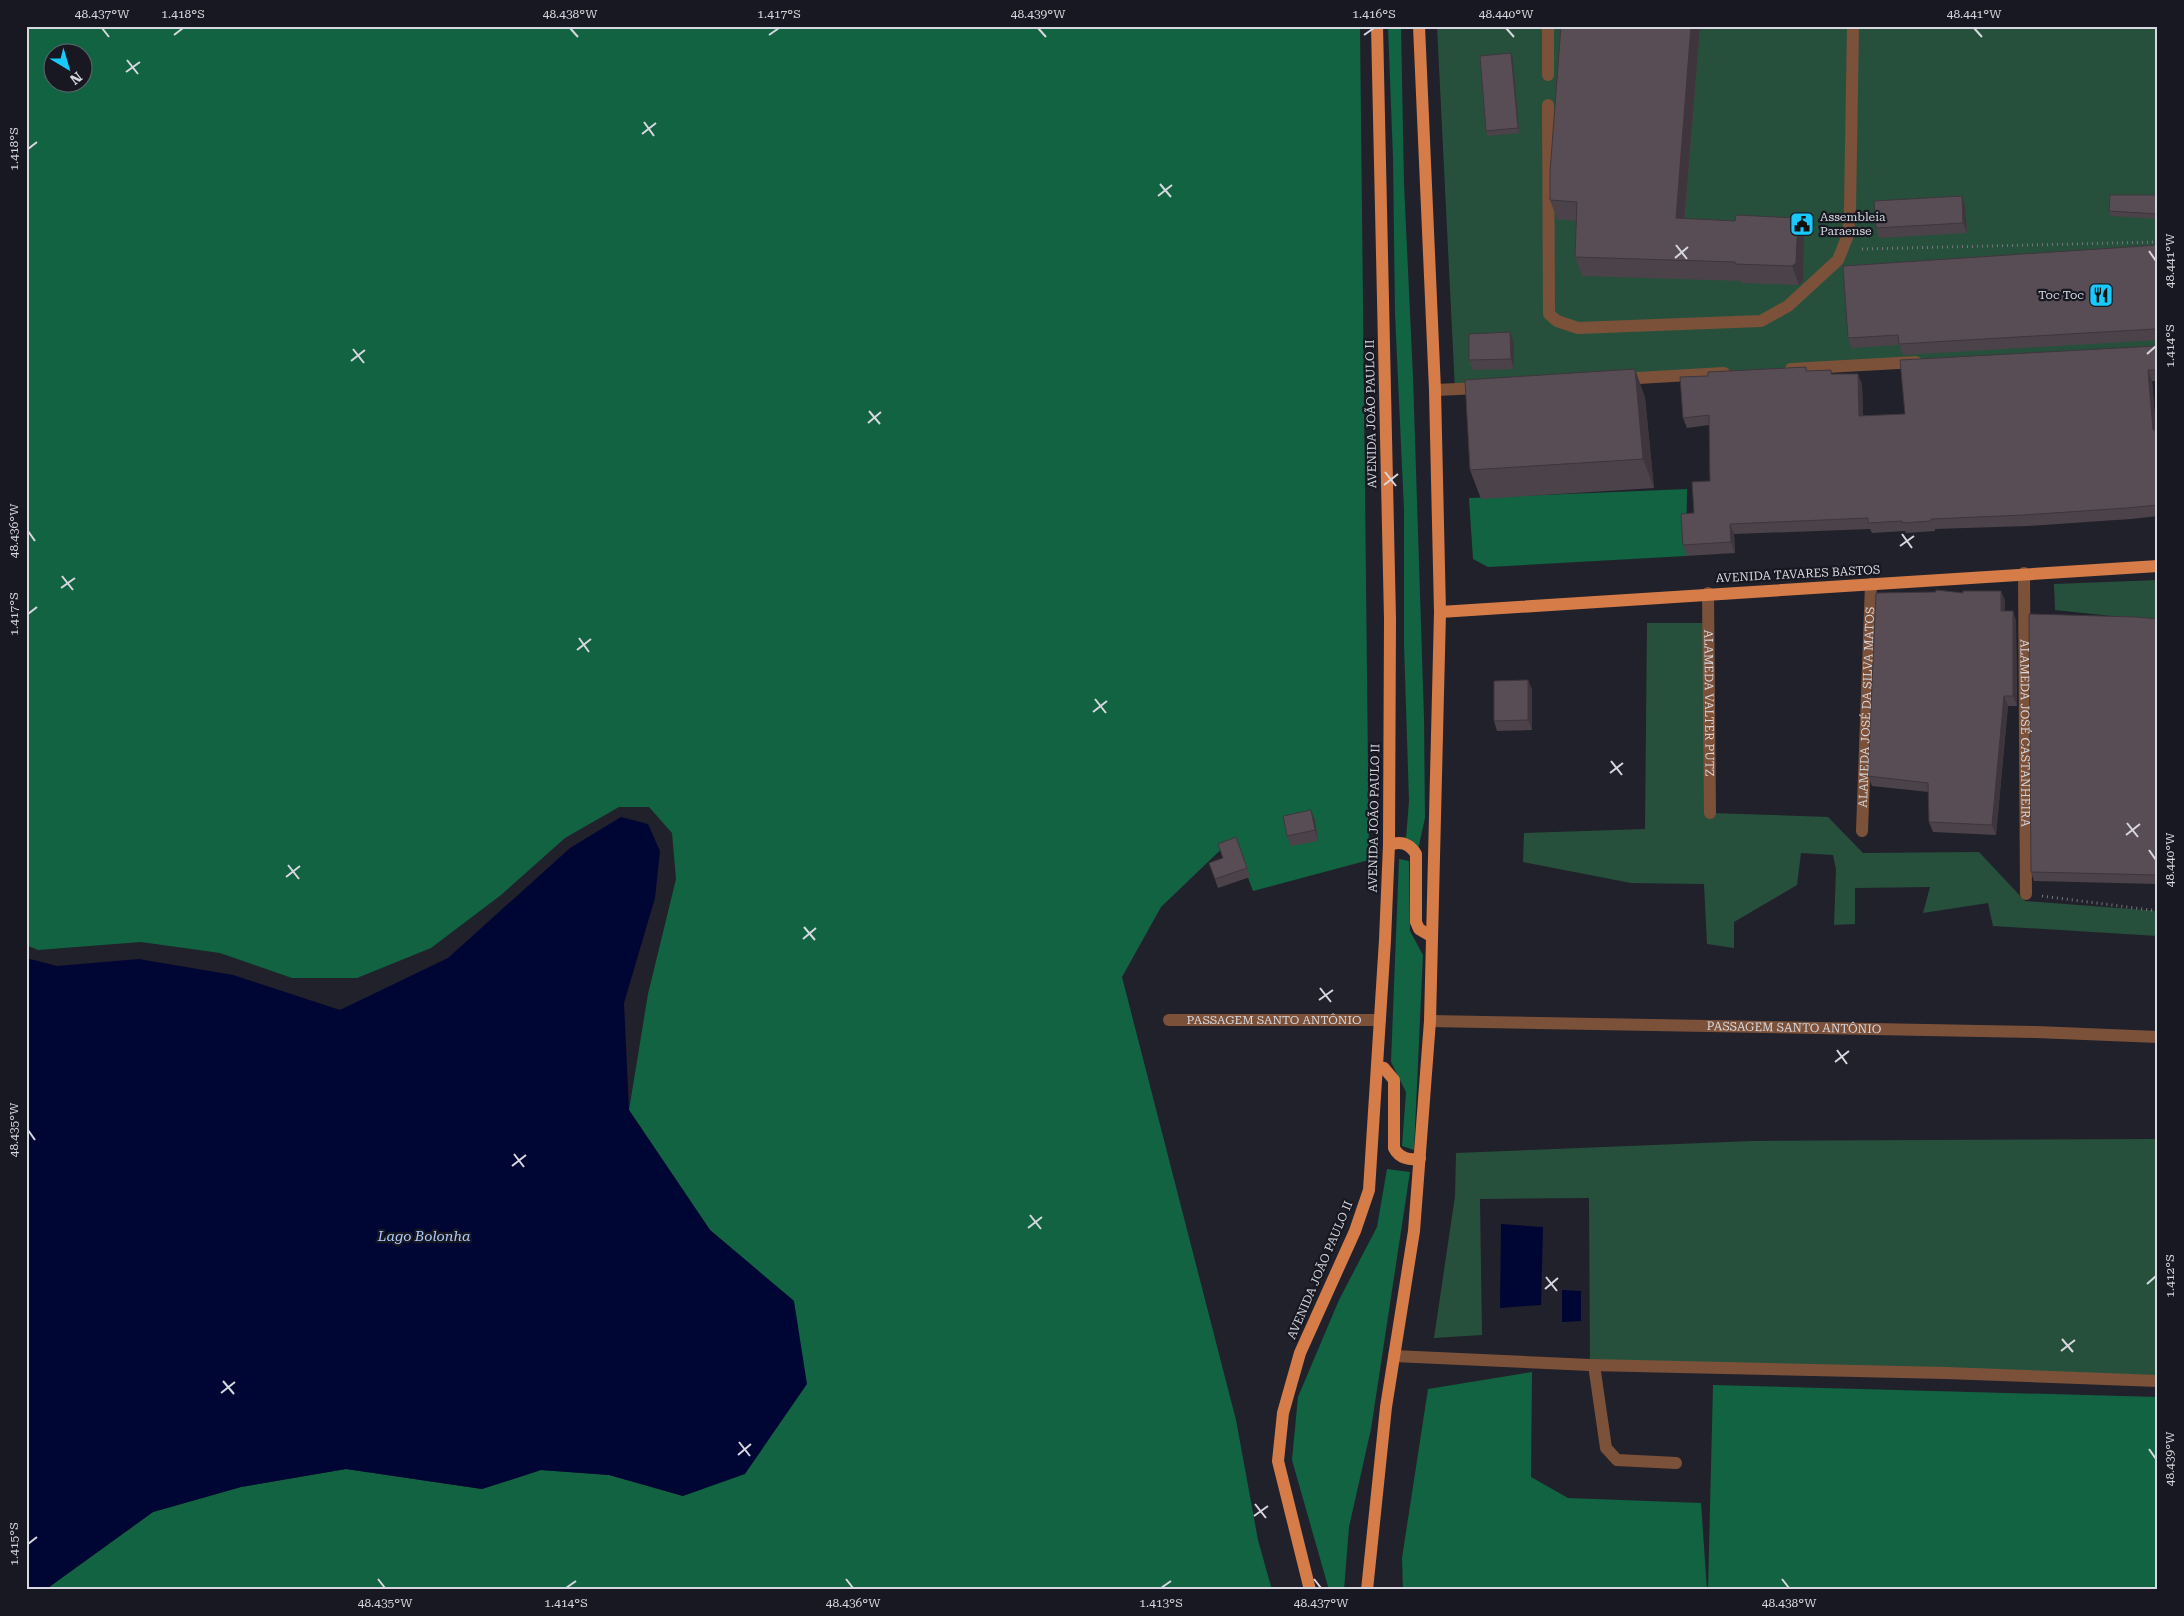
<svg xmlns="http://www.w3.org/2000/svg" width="2184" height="1616" viewBox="0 0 2184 1616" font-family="'Roboto Serif',serif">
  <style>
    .green { fill: #27503c }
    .forest { fill: #116342; fill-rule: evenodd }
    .water { fill: #000634 }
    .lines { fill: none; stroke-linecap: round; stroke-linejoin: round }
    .path { stroke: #75757e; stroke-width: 3; stroke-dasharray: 1 4; stroke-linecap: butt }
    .minor { stroke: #7c5139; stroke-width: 12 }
    .major { stroke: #d57c48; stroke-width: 12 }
    .wall { fill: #4c4249 }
    .shaded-wall { fill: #3e363c }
    .building { fill: #584d55; stroke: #3e363c }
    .ticks { fill: none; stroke: #d7d8df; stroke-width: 2 }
    .labels { text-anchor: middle; stroke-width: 4.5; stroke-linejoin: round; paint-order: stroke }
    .poi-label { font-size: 12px; fill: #d7d8df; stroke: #171822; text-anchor: start }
    .street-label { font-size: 12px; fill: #d7d8df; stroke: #171822 }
    .water-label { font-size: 14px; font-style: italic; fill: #b1cdfd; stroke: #171822 }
    .neatline { fill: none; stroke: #d7d8df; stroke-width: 2 }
    .ticks-label { font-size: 12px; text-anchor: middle; fill: #d7d8df }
  </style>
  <rect width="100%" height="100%" fill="#21212b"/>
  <g class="green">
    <path d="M1437,26h721v321l-703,43z"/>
    <path d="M2158,580v41l-103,-11 -1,-26z"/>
    <path d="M1647,623h61l2,190 118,4 35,36 116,-1 46,49 133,10v25l-165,-10 -5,-23 -65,10 7,-26 -75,1v36l-21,1 2,-56 -3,-14 -32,-2 -4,32 -63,37v26l-27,-4 -3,-60 -73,-1 -108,-21 1,-29 121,-4z"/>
    <path d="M2158,1139v239l-568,-14 -1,-166 -109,1 2,136 -48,3 21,-142 1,-43 296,-12z"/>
  </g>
  <g class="forest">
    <path d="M26,26h1334l9,834 -116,31 -20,-53 -72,69 -39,70 114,443 22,120 14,50h-1227l108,-78 88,-25 105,-18 136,20 59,-19 68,5 74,21 111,-195 -84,-71 -81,-120 19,-116 28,-115 -4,-46 -23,-26h-30l-54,31 -64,57 -70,53 -74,30h-65l-72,-25 -79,-11 -103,8 -12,-5zM52,52h30v30h-30z"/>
    <path d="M1388,26h13l3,158 9,193 11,341 1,100 -7,32 -12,-12 3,-37 -5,-157v-134l-9,-196 -2,-156z"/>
    <path d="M1687,489l-1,67 -198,11 -15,-8 -4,-61z"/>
    <path d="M1399,859l10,2 1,70 13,24 -9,195 -12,-4 4,-54 -15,-30z"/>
    <path d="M1387,1169l23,3 -39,257 -22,98 -5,63h-15l-37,-130 6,-63 41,-97 38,-73z"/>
    <path d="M1532,1372l-1,105 37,21 133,5 6,87h-304l-1,-32 26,-169z"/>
    <path d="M1713,1385l445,12v193h-450z"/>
  </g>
  <g class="water">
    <path d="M621,817l27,7 12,27 -5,47 -31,105 5,107 81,120 84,71 13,83 -62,90 -62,22 -74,-21 -68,-5 -59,19 -136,-20 -105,18 -88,25 -108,78h-19v-632l31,8 82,-7 94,16 107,35 108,-52 122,-110z"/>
    <path d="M1501,1224l42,3 -2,78 -41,3z"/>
    <path d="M1562,1290l19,1v30l-19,1z"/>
  </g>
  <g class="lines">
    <g class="path">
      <path d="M1862,249l296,-7"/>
      <path d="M2042,896l116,15"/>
    </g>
    <g class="minor">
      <path d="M1548,75v-49"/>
      <path d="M1548,105l1,209 8,7 21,7 183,-7 27,-15 50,-46 10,-25 2,-26 3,-183"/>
      <path d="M1791,369l125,-7"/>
      <path d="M1621,379l103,-6"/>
      <path d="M1435,390l46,-2"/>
      <path id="s1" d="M2024,573l2,321"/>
      <path id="s2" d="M1708,593l2,220"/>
      <path id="s3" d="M1862,831l9,-247"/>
      <path id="s4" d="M1169,1020h211"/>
      <path id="s5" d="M1430,1021l606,11 122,5"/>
      <path d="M1394,1356l196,9 356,8 212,8"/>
      <path d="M1594,1365l12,83 11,12 59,3"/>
    </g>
    <g class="major">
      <path d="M1440,612l718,-46"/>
      <path d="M1389,845c11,-4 20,-2 27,9v68l3,7 12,7"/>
      <path d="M1378,1067l6,1 10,12v68c5,10 16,13 26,10"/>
      <path d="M1310,1590l-32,-129 5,-48 17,-60 55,-122 14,-41 16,-250 4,-95 1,-226 -13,-593"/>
      <path d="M1367,1590l19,-183 28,-176 16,-210 10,-409 -5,-222 -16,-364"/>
    </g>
  </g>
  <g class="wall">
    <path d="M1561,26h139l-15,193 119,18 -1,44 -4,4 -57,-2 -1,-2 -159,-5 -7,-19 1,-36 -19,-2 -7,-19z"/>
    <path d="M1513,58l6,75 -31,3 -2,-5z"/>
    <path d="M2158,195v24l-47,-3 -2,-5z"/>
    <path d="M1962,196l3,10 2,27 -88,5 -3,-10z"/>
    <path d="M2158,245v95l-255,15 -4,-10 -47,3 -4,-10z"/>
    <path d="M1514,342v27l-41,1 -4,-10z"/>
    <path d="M2158,344v37h-6l4,49h2v86l-27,3 -103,7 -93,3v2l-29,2 -1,-2 -33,2 -2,-4 -136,5 1,19 -49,3 -3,-11 11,-32 16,-32 -1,-56 -22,3 -4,-10 25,-42 98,-9 1,4 24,-1 1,4 30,10 1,32 42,-2 250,-68z"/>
    <path d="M1635,369l10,29 9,90 -173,11 -11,-29z"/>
    <path d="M2001,591l4,10 -1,10h9l3,10 1,85h-9l-12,129 -63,-3 -4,-10v-30l-57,-6 -4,-10 95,-183z"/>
    <path d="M2158,619v265l-124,-3 -3,-9z"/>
    <path d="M1528,680l4,10v40l-35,1 -3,-10z"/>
    <path d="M1315,820l3,21 -27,5 -4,-10z"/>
    <path d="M1236,837l14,40 -32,11 -9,-25 14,-5z"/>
  </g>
  <g class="shaded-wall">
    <path d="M1691,26h9l-17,211 -7,-19z"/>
    <path d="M1511,53l2,5 6,75 -1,-5z"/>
    <path d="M1962,196l3,10 2,27 -4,-10z"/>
    <path d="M1798,218l6,19 -1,44 -4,4 -7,-19z"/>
    <path d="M1510,332l4,10v27l-3,-10z"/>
    <path d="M1635,369l10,29 9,90 -11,-29z"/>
    <path d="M2148,370l4,11 5,60 -4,-11z"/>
    <path d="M1858,374l4,10 1,42 -4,-10z"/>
    <path d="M1730,524l4,10 1,19 -4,-11z"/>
    <path d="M2001,591l4,10 -1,19 -3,-9z"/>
    <path d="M2013,611l3,10 1,85 -4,-10z"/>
    <path d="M1528,680l4,10v40l-4,-10z"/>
    <path d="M2004,696l4,10 -12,129 -4,-10z"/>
    <path d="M1311,810l4,10 3,21 -3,-11z"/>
  </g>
  <g class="building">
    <path d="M1561,26h130l-15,192 59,3 1,-6 62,3 -2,45 -4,3 -57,-2v-2l-160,-5 2,-55 -27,-2v-28z"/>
    <path d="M1511,53l7,75 -32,3 -6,-75z"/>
    <path d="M2110,195h48v19l-49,-3z"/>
    <path d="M1962,196l1,27 -87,5 -2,-27z"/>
    <path d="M2158,245v86l-4,-2 -255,15 -1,-9 -50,3 -5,-72z"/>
    <path d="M1510,332l1,27 -42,1v-26z"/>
    <path d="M2158,344v26h-10l5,60h5v68h-2l1,7 -30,3 -103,7 -93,4v2l-29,2v-2l-34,2v-5l-138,6 1,18 -48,3 -2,-31 13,-1 -2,-31 18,-1 -1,-66 -26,3 -3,-41 28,-1v-4l98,-5v4l25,-1v4h27l1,42 46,-2 -5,-54 255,-14z"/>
    <path d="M1635,369l8,90 -173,11 -5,-90z"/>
    <path d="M1936,590l27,3v-2h38v20h12v85h-9l-12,129 -63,-3 -1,-39 -60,-7 8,-183 60,-1z"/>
    <path d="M2029,614l107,3 22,2v256l-127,-3z"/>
    <path d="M1528,680v40l-34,1v-40z"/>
    <path d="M1311,810l4,20 -28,6 -4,-20z"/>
    <path d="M1236,837l11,31 -32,11 -6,-16 14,-5 -5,-14z"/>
  </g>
  <path class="ticks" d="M102,28l7,9M570,28l8,9M1038,28l8,9M1506,28l8,9M1974,28l8,9M174,35l9,-7M769,35l10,-7M1364,35l10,-7M127,60l11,14M126,72l14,-10M644,122l10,14M642,134l14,-11M28,149l9,-7M1160,184l11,13M1158,196l14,-11M1676,245l11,14M2149,251l7,10M1675,258l13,-11M353,349l11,14M2147,354l9,-8M351,361l14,-11M869,411l11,13M868,423l13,-11M1385,472l11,14M1384,485l14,-11M28,531l7,10M1902,534l10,14M1900,546l14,-10M62,576l11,14M61,588l14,-10M28,614l9,-7M579,638l10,14M577,650l14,-11M1095,699l11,14M1093,712l14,-11M1611,761l11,14M1610,773l13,-10M2127,823l11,14M2126,835l14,-11M2149,850l7,10M288,865l11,14M286,877l14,-11M804,927l11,13M803,939l13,-11M1320,988l11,14M1319,1000l14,-10M1837,1050l10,14M1835,1062l14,-11M28,1130l7,10M514,1154l10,13M512,1166l14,-11M1030,1215l11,14M1028,1228l14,-11M1546,1277l11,14M2147,1284l9,-8M1545,1289l13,-11M2062,1339l11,13M2061,1351l14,-11M223,1381l11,13M221,1393l14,-11M739,1442l11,14M2149,1449l7,10M738,1455l13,-11M1255,1504l11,14M1254,1516l14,-10M28,1544l9,-7M378,1579l7,9M846,1579l7,9M1314,1579l7,9M1782,1579l7,9M566,1588l10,-7M1161,1588l10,-7"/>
  <defs>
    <g id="civic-square" transform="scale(1.25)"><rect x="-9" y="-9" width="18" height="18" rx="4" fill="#17cafb" stroke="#171822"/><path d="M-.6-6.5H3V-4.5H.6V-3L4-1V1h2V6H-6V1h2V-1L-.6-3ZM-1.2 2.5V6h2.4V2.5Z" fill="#111"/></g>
    <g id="restaurant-square" transform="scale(1.25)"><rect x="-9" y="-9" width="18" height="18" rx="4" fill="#17cafb" stroke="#171822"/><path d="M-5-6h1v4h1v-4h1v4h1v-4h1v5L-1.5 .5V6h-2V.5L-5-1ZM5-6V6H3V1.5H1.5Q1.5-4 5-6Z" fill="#111"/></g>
  </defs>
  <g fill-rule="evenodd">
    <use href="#civic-square" x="1802" y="224"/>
    <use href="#restaurant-square" x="2101" y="295"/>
  </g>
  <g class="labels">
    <g class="poi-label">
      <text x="1820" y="221">Assembleia<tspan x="1820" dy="14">Paraense</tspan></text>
      <text x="2084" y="299" text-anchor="end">Toc Toc</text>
    </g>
    <g class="street-label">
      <text transform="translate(1371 414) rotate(-91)" y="4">AVENIDA JOÃO PAULO II</text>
      <text transform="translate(1798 574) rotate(-3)" y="4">AVENIDA TAVARES BASTOS</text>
      <text dy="4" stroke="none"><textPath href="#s2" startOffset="110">ALAMEDA VALTER PUTZ</textPath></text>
      <text dy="4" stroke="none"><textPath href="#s3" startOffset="124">ALAMEDA JOSÉ DA SILVA MATOS</textPath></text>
      <text dy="4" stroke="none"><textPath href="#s1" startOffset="160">ALAMEDA JOSÉ CASTANHEIRA</textPath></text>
      <text transform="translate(1374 818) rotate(-89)" y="4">AVENIDA JOÃO PAULO II</text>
      <text dy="4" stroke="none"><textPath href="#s4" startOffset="105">PASSAGEM SANTO ANTÔNIO</textPath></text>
      <text dy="4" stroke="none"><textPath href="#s5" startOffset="364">PASSAGEM SANTO ANTÔNIO</textPath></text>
      <text transform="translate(1320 1270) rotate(-67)" y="4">AVENIDA JOÃO PAULO II</text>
    </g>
    <g class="water-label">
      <text x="424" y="1241">Lago Bolonha</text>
    </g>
  </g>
  <rect width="2184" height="1616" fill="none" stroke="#171822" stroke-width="55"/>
  <g transform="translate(68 68) rotate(142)"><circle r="24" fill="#171822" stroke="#64656e"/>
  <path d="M0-4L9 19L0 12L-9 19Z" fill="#17cafb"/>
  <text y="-8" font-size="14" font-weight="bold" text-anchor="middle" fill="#d7d8df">N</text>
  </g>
  <rect x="28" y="28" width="2128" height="1560" class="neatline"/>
  <g class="ticks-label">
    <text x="102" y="18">48.437°W</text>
    <text x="183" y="18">1.418°S</text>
    <text x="570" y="18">48.438°W</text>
    <text x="779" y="18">1.417°S</text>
    <text x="1038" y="18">48.439°W</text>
    <text x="1374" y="18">1.416°S</text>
    <text x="1506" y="18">48.440°W</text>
    <text x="1974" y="18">48.441°W</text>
    <text transform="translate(14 149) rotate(-90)" y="4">1.418°S</text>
    <text transform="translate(2170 261) rotate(-90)" y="4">48.441°W</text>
    <text transform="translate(2170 346) rotate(-90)" y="4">1.414°S</text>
    <text transform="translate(14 531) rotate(-90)" y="4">48.436°W</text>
    <text transform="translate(14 614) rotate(-90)" y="4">1.417°S</text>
    <text transform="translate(2170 860) rotate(-90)" y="4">48.440°W</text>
    <text transform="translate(14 1130) rotate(-90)" y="4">48.435°W</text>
    <text transform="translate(2170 1276) rotate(-90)" y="4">1.412°S</text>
    <text transform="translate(2170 1459) rotate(-90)" y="4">48.439°W</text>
    <text transform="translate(14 1544) rotate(-90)" y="4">1.415°S</text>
    <text x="385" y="1607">48.435°W</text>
    <text x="566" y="1607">1.414°S</text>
    <text x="853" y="1607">48.436°W</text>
    <text x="1161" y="1607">1.413°S</text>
    <text x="1321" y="1607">48.437°W</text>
    <text x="1789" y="1607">48.438°W</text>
  </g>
</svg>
